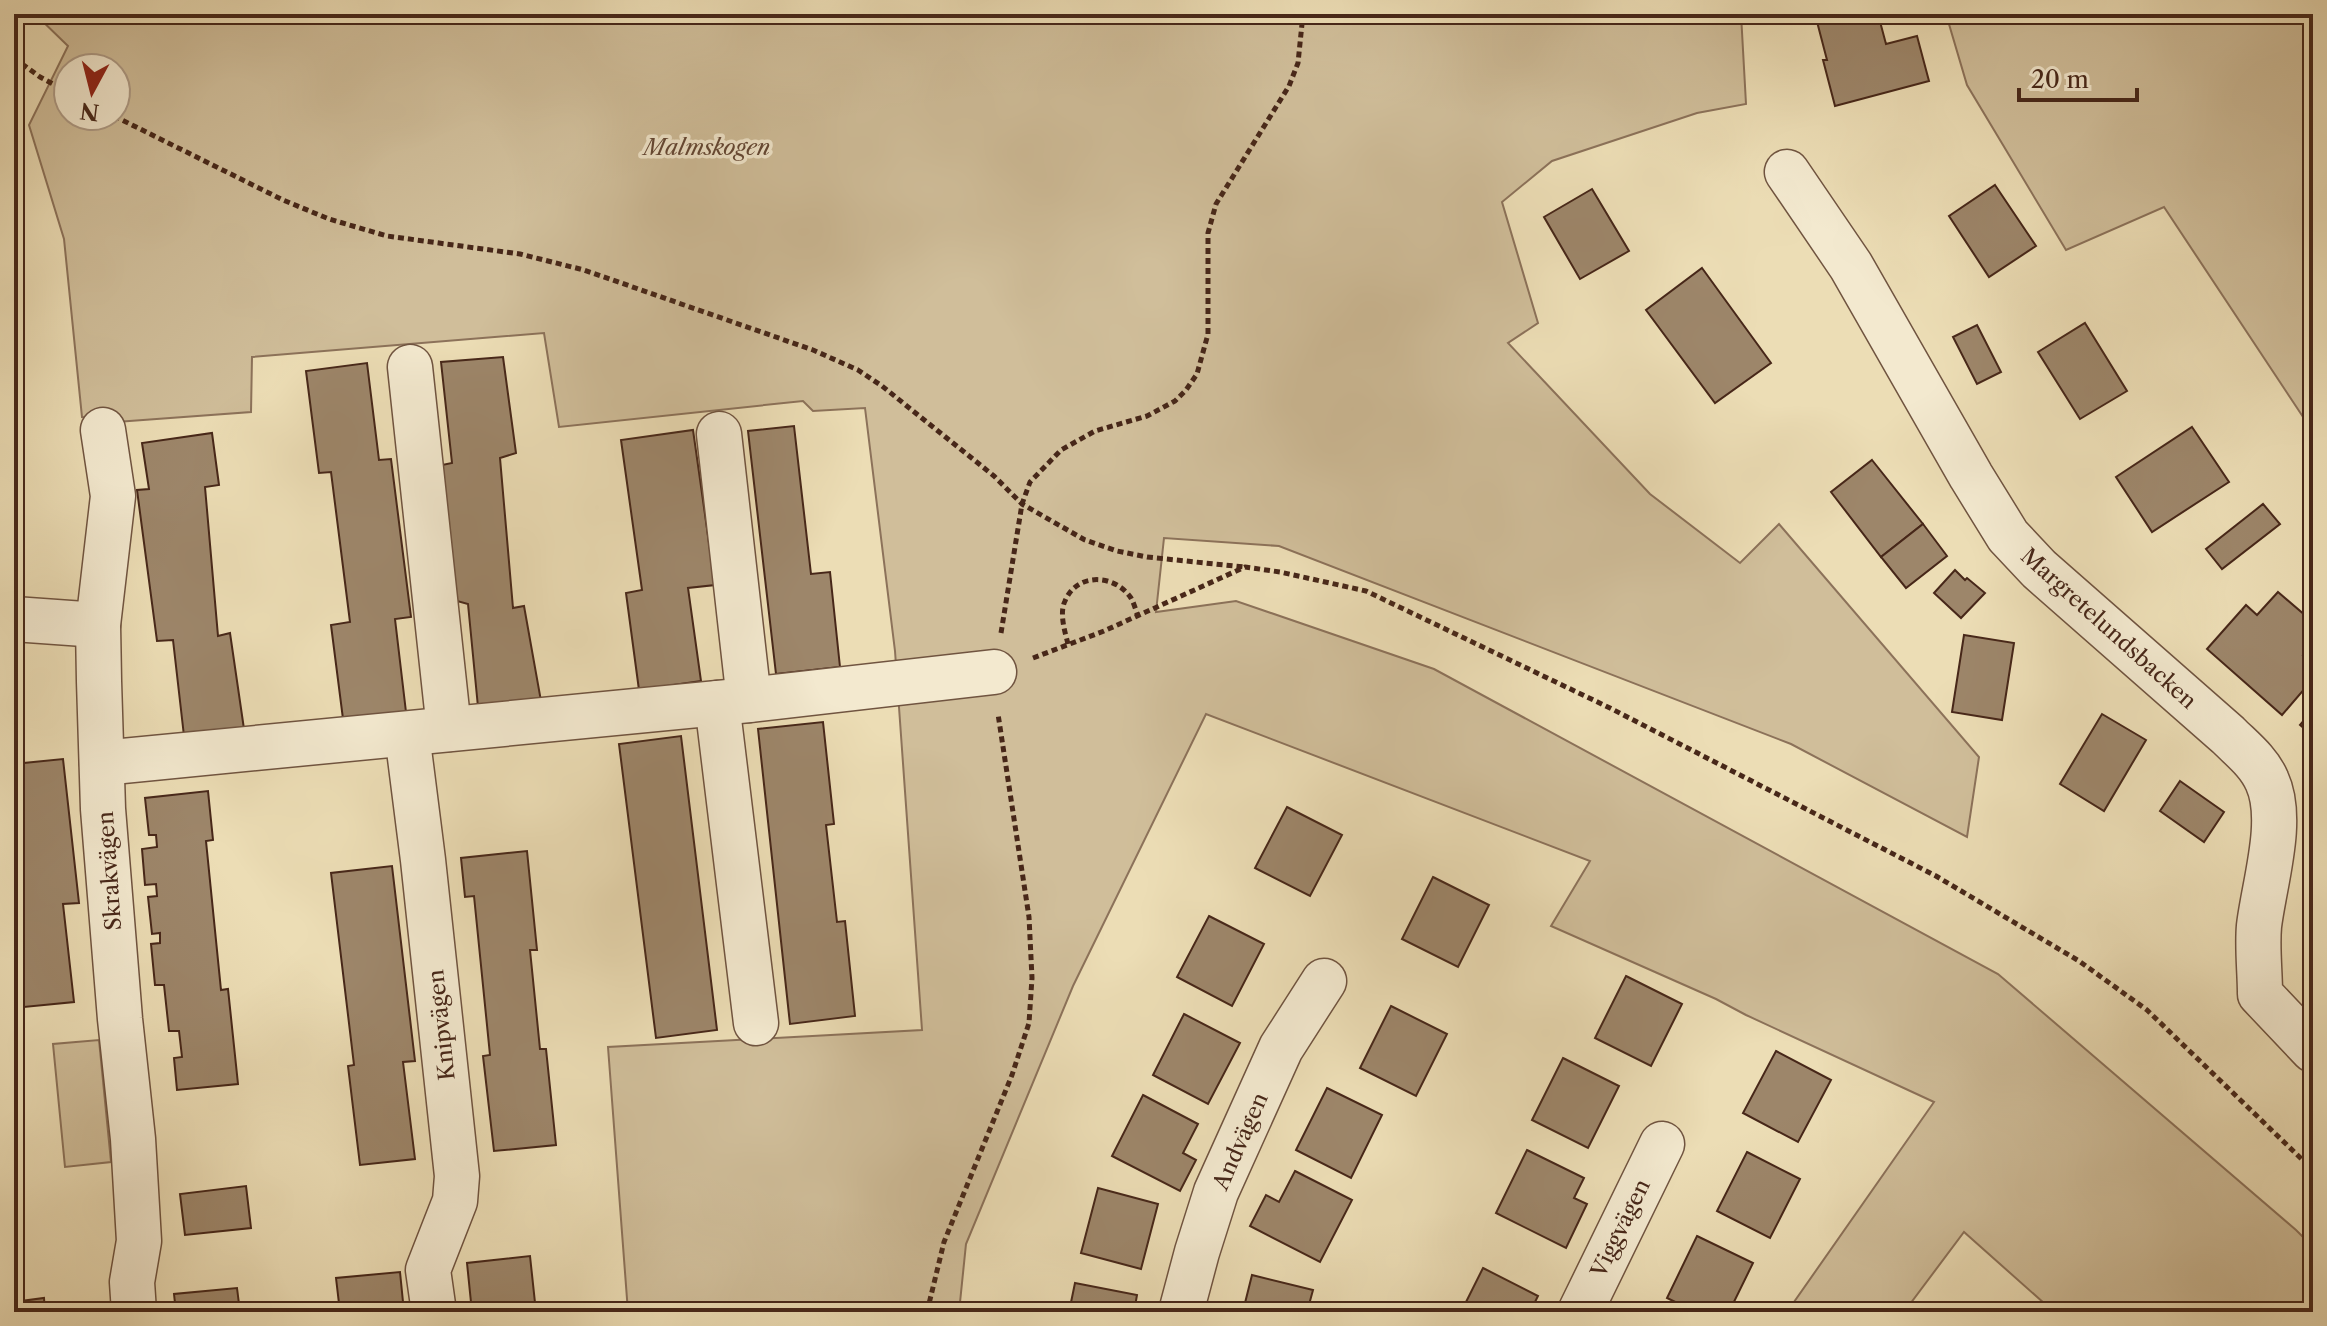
<svg xmlns="http://www.w3.org/2000/svg" width="2327" height="1326" viewBox="0 0 2327 1326" font-family="'Libre Caslon Text',serif">
  <style>
    .green { fill: #d0be9a; stroke: #8c725a; stroke-width: 2; fill-rule: evenodd }
    .building { fill: #9d866a; stroke: #472719; stroke-width: 2 }
    .lines { fill: none; stroke-linecap: round; stroke-linejoin: round }
    .street-casing { stroke: #705440; stroke-width: 47 }
    .path { stroke: #472719; stroke-width: 5; stroke-dasharray: 6 4; stroke-linecap: butt }
    .street { stroke: #f3e9cf; stroke-width: 44 }
    .labels { text-anchor: middle; stroke-width: 7; stroke-linejoin: round; paint-order: stroke }
    .park-label { font-size: 22px; font-style: italic; fill: #624533; stroke: #f3e9cf }
    .street-label { font-size: 22px; fill: #472719; stroke: #f3e9cf }
  </style>
  <rect width="100%" height="100%" fill="#ecddb5"/>
  <filter id="stains"><feTurbulence type="fractalNoise" baseFrequency=".0025" numOctaves="4"/><feColorMatrix values="0 0 0 0 .2 0 0 0 0 .09 0 0 0 0 .02 0 0 0 .5 -.17"/></filter>
  <radialGradient id="worn" r=".72"><stop offset=".6" stop-color="#630" stop-opacity="0"/><stop offset="1" stop-color="#630" stop-opacity=".3"/></radialGradient>
  <g class="green">
    <path d="M35,14h1706l5,90 -49,9 -145,48 -50,41 36,121 -30,20 142,151 90,69 39,-39 200,233 -12,80 -176,-93 -512,-198 -115,-8 -8,74 80,-11 198,68 564,305 298,256 17,17v65h-259l-90,-80 -60,80h-117l147,-210 -188,-87 -30,-16 -165,-73 39,-65 -384,-147 -133,272 -107,258 -7,68h-331l-20,-265 314,-17 -27,-379 -30,-243 -52,3 -10,-10 -244,26 -15,-94 -292,24 -1,55 -135,10 -34,-5 -18,-178 -35,-114 39,-79zM68,68h48v48h-48z"/>
    <path d="M1946,14h367v418l-149,-225 -98,43 -99,-165z"/>
    <path d="M99,1040l12,122 -46,5 -12,-123z"/>
  </g>
  <g class="building">
    <path d="M1815,14h63l8,30 31,-8 12,45 -94,25 -12,-46h4z"/>
    <path d="M1995,185l41,61 -47,31 -40,-61z"/>
    <path d="M1592,189l37,62 -49,28 -36,-62z"/>
    <path d="M1702,268l69,95 -56,40 -69,-93z"/>
    <path d="M2085,323l42,68 -47,28 -42,-67z"/>
    <path d="M1977,325l24,47 -24,12 -24,-47z"/>
    <path d="M503,357l13,96 -16,5 13,150 11,-2 17,95 -63,6 -10,-103 -11,-3 -15,-136 10,-2 -11,-101z"/>
    <path d="M367,363l12,97 12,-1 20,158 -16,2 11,93 -63,7 -12,-94 19,-3 -19,-150 -12,1 -13,-102z"/>
    <path d="M794,426l17,148 19,-2 10,95 -64,7 -28,-243z"/>
    <path d="M2192,427l37,55 -77,50 -36,-55z"/>
    <path d="M693,430l22,155 -27,3 13,93 -62,9 -13,-97 16,-3 -21,-150z"/>
    <path d="M212,433l7,52 -14,2 13,149 12,-3 14,96 -60,7 -11,-96 -16,1 -20,-151 12,-1 -7,-46z"/>
    <path d="M14,441l4,33h-4z"/>
    <path d="M1872,460l51,64 -42,33 -50,-65z"/>
    <path d="M2263,504l17,20 -58,45 -16,-20z"/>
    <path d="M1923,524l24,32 -41,32 -25,-31z"/>
    <path d="M1955,570l10,10 2,-2 18,15 -24,25 -27,-25z"/>
    <path d="M2278,592l35,30v21l-10,12 10,8v16l-31,36 -75,-66 39,-44 11,10z"/>
    <path d="M1964,635l50,8 -12,77 -50,-8z"/>
    <path d="M2313,710v26l-13,-11z"/>
    <path d="M2102,714l44,26 -42,71 -44,-27z"/>
    <path d="M823,722l11,102 -8,1 11,97 8,-1 10,95 -65,8 -32,-295z"/>
    <path d="M681,736l36,294 -61,8 -37,-294z"/>
    <path d="M63,759l16,144 -16,1 11,98 -60,6v-99h5l-5,-47v-98z"/>
    <path d="M2180,781l44,31 -20,30 -44,-31z"/>
    <path d="M208,791l5,49 -7,1 15,149 7,-1 10,95 -61,6 -3,-32 8,-1 -3,-26h-10l-5,-46h-9l-4,-41 9,-1v-10l-8,1 -4,-37 9,-1 -1,-12 -11,1 -3,-36 15,-2 -1,-12h-7l-4,-37z"/>
    <path d="M1287,807l55,28 -32,61 -55,-28z"/>
    <path d="M527,851l10,99h-7l10,99h6l10,96 -62,6 -11,-95 7,-1 -16,-159 -9,1 -4,-39z"/>
    <path d="M392,866l23,195 -12,1 12,97 -55,6 -12,-99 6,-1 -23,-192z"/>
    <path d="M1433,877l56,28 -31,62 -56,-28z"/>
    <path d="M1209,916l55,28 -32,62 -55,-29z"/>
    <path d="M1626,976l56,28 -31,62 -56,-28z"/>
    <path d="M1391,1006l56,28 -31,62 -56,-28z"/>
    <path d="M1184,1014l56,29 -32,61 -55,-29z"/>
    <path d="M1776,1051l55,29 -33,62 -55,-29z"/>
    <path d="M1563,1058l56,28 -31,62 -56,-28z"/>
    <path d="M1327,1088l55,27 -31,63 -55,-28z"/>
    <path d="M1143,1095l55,29 -15,29 13,7 -16,31 -68,-35z"/>
    <path d="M1527,1150l57,28 -10,20 13,6 -21,44 -70,-35z"/>
    <path d="M1747,1152l53,27 -30,59 -53,-27z"/>
    <path d="M1295,1171l57,29 -32,62 -70,-36 16,-31 13,7z"/>
    <path d="M246,1186l5,42 -66,7 -5,-41z"/>
    <path d="M1098,1188l60,16 -17,65 -60,-16z"/>
    <path d="M1697,1236l56,27 -24,49h-33l-29,-14z"/>
    <path d="M530,1256l6,56h-64l-5,-49z"/>
    <path d="M1483,1268l55,28 -8,16h-69z"/>
    <path d="M400,1272l4,40h-64l-4,-34z"/>
    <path d="M1252,1275l61,15 -6,22h-83l1,-6 18,5z"/>
    <path d="M1075,1283l62,12 -3,17h-65z"/>
    <path d="M237,1288l3,24h-64l-2,-18z"/>
    <path d="M44,1298l1,14h-31v-10z"/>
  </g>
  <g class="lines">
    <g class="street-casing">
      <g id="street">
        <path d="M1787,172l64,94 120,210 37,60 31,33 189,166c14,14 31,27 39,46 18,39 -3,103 -8,145 -2,22 1,46 1,68l53,56"/>
        <path d="M410,367l39,362"/>
        <path d="M103,430l10,66 -15,129 1,56 4,128 17,210 13,120 6,102 -7,41 2,30"/>
        <path d="M719,434l30,266"/>
        <path d="M14,619l84,6"/>
        <path d="M717,703l39,320"/>
        <path d="M407,734l16,126 34,316 -2,25 -27,69 6,42"/>
        <path d="M102,763l647,-63 245,-28"/>
        <path d="M1181,1312l16,-60 19,-60 65,-144 43,-67"/>
        <path d="M1580,1312l82,-168"/>
      </g>
    </g>
    <g class="path">
      <path d="M14,58l26,19 28,15"/>
      <path d="M114,116l169,84 46,19 58,17 133,18 64,16 229,80 45,20 24,16 112,90 28,28 63,36 32,11 30,6 97,10"/>
      <path d="M1001,633l21,-129 8,-22 31,-32 34,-19 52,-15 28,-15 11,-11 11,-16 11,-40v-101l8,-29 73,-118 9,-23 5,-49"/>
      <path d="M1068,644c-3,-12 -9,-31 -3,-43 12,-29 50,-27 66,-3 3,5 5,13 7,18"/>
      <path d="M1033,658l71,-27 141,-64 35,5 86,19 244,117 326,168 143,85 68,49 166,160"/>
      <path d="M927,1312l17,-70 68,-167 17,-52 3,-45 -3,-61 -31,-203"/>
    </g>
    <use href="#street" class="street"/>
  </g>
  <g class="labels">
    <g class="park-label">
      <text x="707" y="155">Malmskogen</text>
    </g>
    <g class="street-label">
      <text transform="translate(2109 628) rotate(42)" y="8">Margretelundsbacken</text>
      <text transform="translate(109 871) rotate(-94)" y="8">Skrakvägen</text>
      <text transform="translate(441 1025) rotate(-96)" y="8">Knipvägen</text>
      <text transform="translate(1240 1141) rotate(-66)" y="8">Andvägen</text>
      <text transform="translate(1620 1228) rotate(-64)" y="8">Viggvägen</text>
    </g>
  </g>
  <rect width="2327" height="1326" fill="none" stroke="#ecddb5" stroke-width="48"/>
  <rect x="16" y="16" width="2295" height="1294" fill="none" stroke="#472719" stroke-width="4"/>
  <rect x="24" y="24" width="2279" height="1278" fill="none" stroke="#472719" stroke-width="2"/>
  <g transform="translate(92 92) rotate(187)"><circle r="38" fill="#f3e9cf" stroke="#ae9b86" stroke-width="2"/>
  <path d="M0-6L14 30L0 20L-14 30Z" fill="#8f2418"/>
  <text y="-12" font-size="22" font-weight="bold" text-anchor="middle" fill="#472719">N</text>
  </g>
  <path d="M2019 88v12h118v-12" fill="none" stroke="#472719" stroke-width="4"/>
  <text x="2031" y="88" font-size="24" fill="#472719" stroke="#f3e9cf" stroke-width="6" paint-order="stroke">20 m</text>
  <rect width="100%" height="100%" filter="url(#stains)"/>
  <rect width="100%" height="100%" fill="url(#worn)"/>
</svg>
